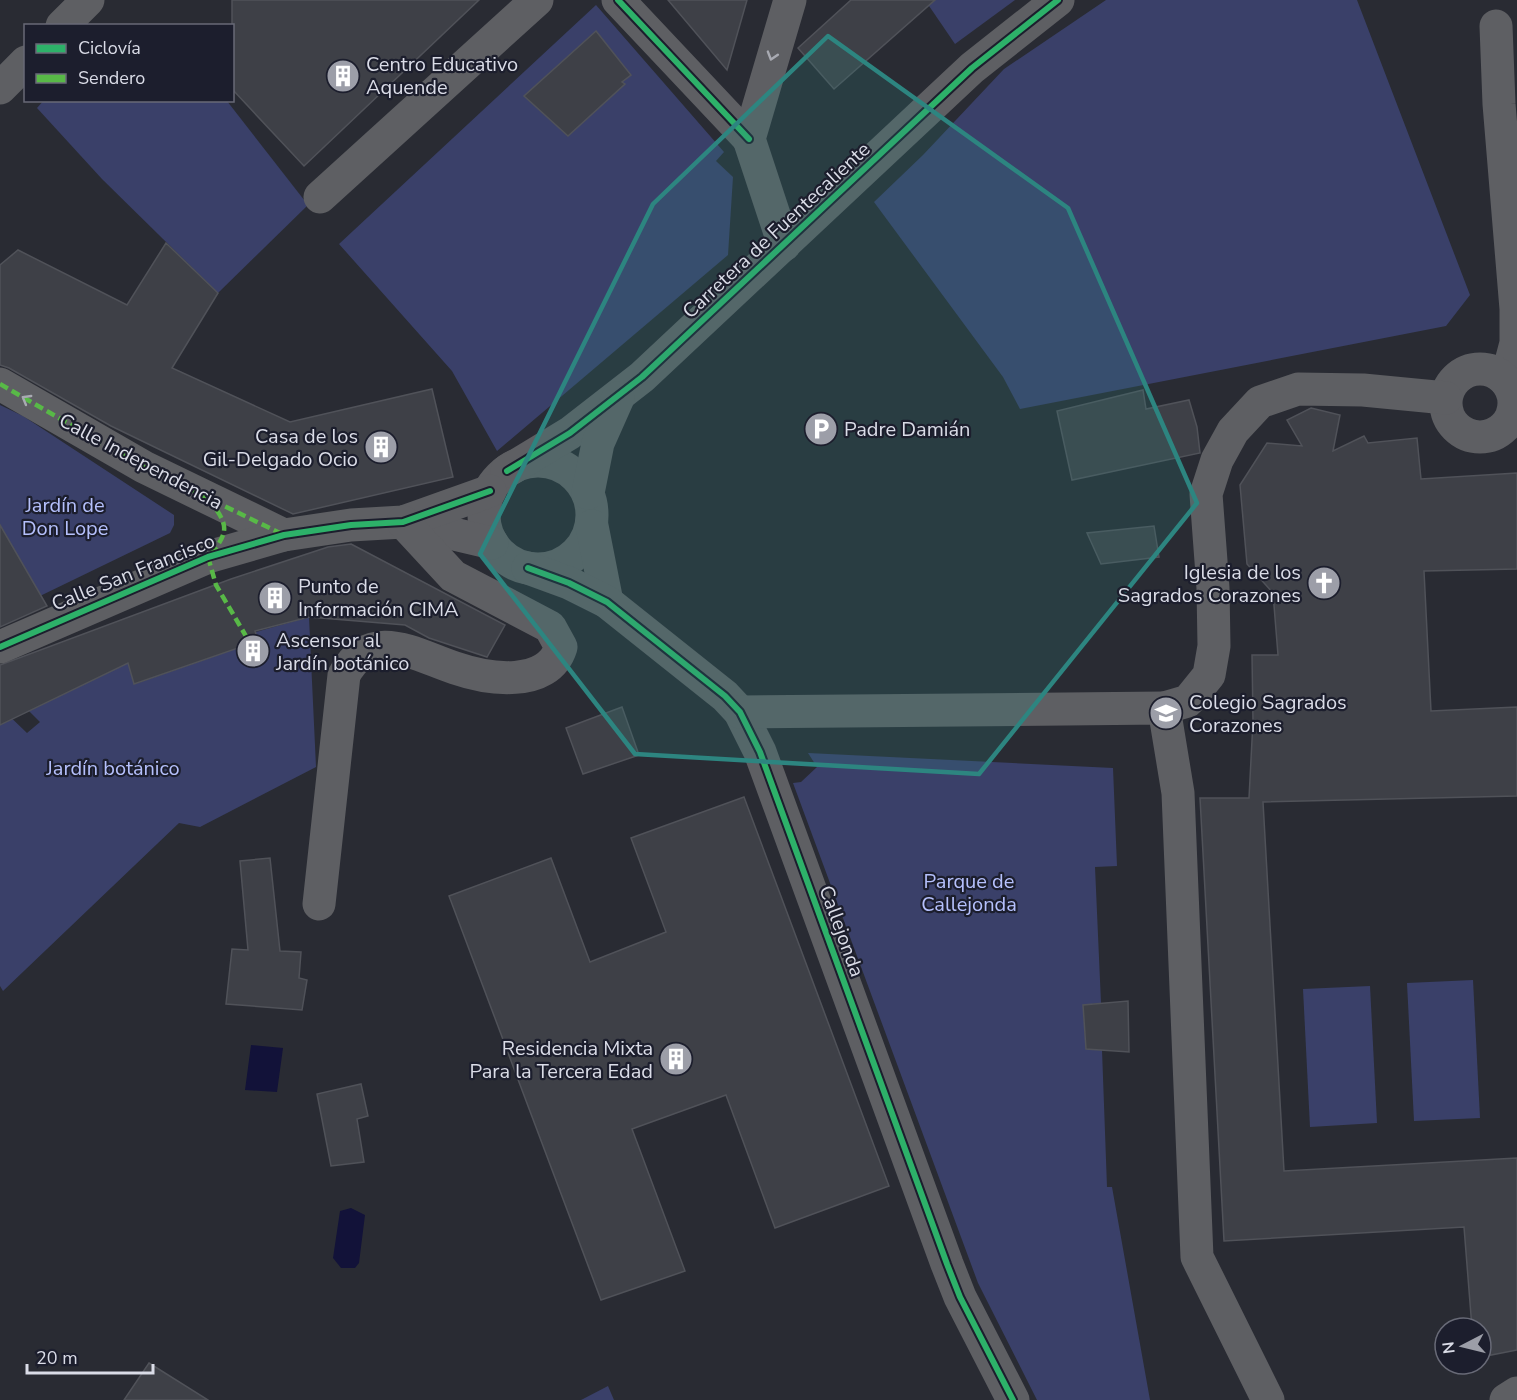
<svg xmlns="http://www.w3.org/2000/svg" width="1517" height="1400" viewBox="0 0 1517 1400" font-family="'Nunito Sans',sans-serif">
  <style>
    .green { fill: #3a4069 }
    .water { fill: #121239 }
    .building { fill: #3e4047; stroke: #505259; stroke-width: 1.5 }
    .lines { fill: none; stroke-linecap: round; stroke-linejoin: round }
    .minor { stroke: #5e5f63; stroke-width: 33 }
    .quiet { stroke: #58b947; stroke-width: 4.5; stroke-dasharray: 9 4.5; stroke-linecap: butt }
    .cycleway-casing { stroke: #1c1e2d; stroke-width: 10 }
    .cycleway { stroke: #2db169; stroke-width: 6 }
    .oneway { stroke: #a8aab2 }
    .marked { fill: #2d8580; fill-opacity: 0.2; stroke: #2d8580; stroke-width: 4.5; stroke-linejoin: round }
    .labels { text-anchor: middle; stroke-width: 4.5; stroke-linejoin: round; paint-order: stroke }
    .poi-label { font-size: 20px; fill: #dadce7; stroke: #1c1e2d; text-anchor: start }
    .street-label { font-size: 20px; fill: #dadce7; stroke: #1c1e2d }
    .park-label { font-size: 20px; fill: #b5c0fc; stroke: #1c1e2d }
  </style>
  <rect width="100%" height="100%" fill="#292b33"/>
  <g class="green">
    <path d="M925,0h90l-60,44z"/>
    <path d="M1106,0h251l113,295 -24,31 -426,83 -17,-32 -129,-175 49,-47 81,-86z"/>
    <path d="M596,5l128,147 -8,9 17,16 -5,78 -231,196 -45,-80 -113,-127z"/>
    <path d="M44,100l183,1 81,104 -90,88 -116,-114 -65,-71z"/>
    <path d="M0,405l23,11 151,99v10l-4,8 -130,63 -38,-68 -2,1z"/>
    <path d="M309,617l7,150 -116,60 -21,-4 -176,168 -3,-5v-279l27,26 13,-11 -11,-11 99,-48 7,21 86,-30 28,-20z"/>
    <path d="M808,753l305,15 4,98 -22,1 6,136 -18,2 3,44 16,1 5,137h5l38,213h-113l-59,-117 -185,-500 8,-1 16,-15z"/>
    <path d="M1473,980l7,138 -66,3 -7,-138z"/>
    <path d="M1370,986l7,137 -67,4 -7,-138z"/>
    <path d="M608,1386l6,14h-33l2,-1z"/>
  </g>
  <g class="water">
    <path d="M251,1045l32,3 -6,44 -32,-2z"/>
    <path d="M351,1208l14,7 -6,48 -4,5h-14l-8,-10 7,-47z"/>
  </g>
  <g class="building">
    <path d="M232,0h247l-175,166 -72,-77z"/>
    <path d="M668,0h79l-20,70z"/>
    <path d="M851,0h84l-101,89 -36,-41z"/>
    <path d="M596,31l35,44 -9,7 3,2 -57,52 -44,-40z"/>
    <path d="M166,243l52,50 -46,75 118,54 142,-33 21,88 -160,37 -182,-88 -102,-58 -9,-3v-100l18,-15 109,55z"/>
    <path d="M1143,390l3,19 43,-9 8,27 3,26 -128,27 -15,-69z"/>
    <path d="M1311,408l29,7 -7,36 31,-15 4,7 49,-5 4,41 96,-6v96l-93,2 7,140 86,-4v89l-254,6 21,369 233,-13v192l-36,7v-29h-9l-8,-101 -240,14 -24,-443h49l4,-77 -1,-66h26l-5,-62 -26,-29 -7,-79 27,-42 35,3 -15,-26z"/>
    <path d="M0,525l47,81 -47,21z"/>
    <path d="M1154,526l5,31 -58,7 -14,-31z"/>
    <path d="M351,544l154,81 -18,32 -58,-19 -24,-13 -96,-8 -54,14 3,10 -124,43 -6,-21 -128,62v-60l231,-86 97,-32z"/>
    <path d="M622,707l17,48 -56,19 -17,-46z"/>
    <path d="M744,797l145,389 -114,42 -49,-133 -94,34 53,142 -84,29 -152,-404 102,-38 39,104 76,-30 -35,-94z"/>
    <path d="M270,858l10,93 21,1 -2,26 8,2 -5,30 -76,-6 6,-55 16,1 -8,-89z"/>
    <path d="M1128,1001l1,51 -43,-3 -3,-44z"/>
    <path d="M361,1084l7,32 -11,3 7,43 -33,4 -14,-72z"/>
    <path d="M149,1363l59,37h-84z"/>
  </g>
  <g class="lines">
    <g class="minor">
      <path d="M618,0l131,139"/>
      <path d="M62,26l26,-26"/>
      <path d="M1496,26l3,78 17,205v34l-10,38"/>
      <path d="M0,88l26,-26"/>
      <path d="M320,197l217,-197"/>
      <path d="M784,245l-35,-106 41,-139"/>
      <circle cx="1480" cy="403" r="34"/>
      <path d="M0,384l144,83 140,68"/>
      <circle cx="538" cy="515" r="54"/>
      <path d="M507,471l63,-38 72,-56 330,-309 86,-68"/>
      <path d="M588,493l10,-50 20,-45"/>
      <path d="M403,522l89,21"/>
      <path d="M592,526l15,76"/>
      <path d="M528,568l41,15 38,19 118,94 15,16 20,40 187,512 13,33 53,103"/>
      <path d="M0,647l208,-90 76,-22 67,-10 52,-3 87,-31"/>
      <path d="M1164,708l24,-7 21,-26 5,-29 -1,-58 -7,-94 11,-34 16,-29 27,-29 38,-13 65,1 83,8"/>
      <path d="M740,712l424,-4 14,85 19,464 71,143"/>
      <path d="M319,904l25,-229c27,-50 71,-20 111,-7 32,11 93,21 106,-21l-11,-20 -97,-51 -50,-54"/>
      <path d="M1506,1400l11,-7"/>
    </g>
    <g class="quiet">
      <path d="M0,384l144,83 140,68"/>
      <path d="M209,499c18,25 22,31 1,56"/>
      <path d="M208,557l8,28 34,58"/>
    </g>
    <g class="cycleway-casing">
      <g id="cycleway">
        <path d="M618,0l131,139"/>
        <path d="M507,471l63,-38 72,-56 330,-309 86,-68"/>
        <path d="M528,568l41,15 38,19 118,94 15,16 20,40 187,512 13,33 53,103"/>
        <path d="M0,647l208,-90 76,-22 67,-10 52,-3 87,-31"/>
      </g>
    </g>
    <use href="#cycleway" class="cycleway"/>
  </g>
  <defs><path id="oneway-chevron" d="M-2-3.5L2.5 0L-2 3.5" fill="none" stroke-width="1.6" stroke-linecap="round" stroke-linejoin="round" transform="scale(1.5)"/></defs>
  <g class="oneway">
    <use href="#oneway-chevron" transform="translate(772 56) rotate(107)"/>
    <use href="#oneway-chevron" transform="translate(26 399) rotate(-150)"/>
  </g>
  <path class="marked" d="M828,36l240,172 129,295 -218,271 -344,-20 -155,-200 173,-350z"/>
  <defs>
    <g id="building-disc" transform="scale(1.725)"><circle r="9.5" fill="#9c9ea8" stroke="#1c1e2d"/><path d="M-4-6H4V6H1V3H-1V6H-4ZM-2.5-4.3h1.7v1.8h-1.7ZM.8-4.3h1.7v1.8H.8ZM-2.5-1h1.7V.8h-1.7ZM.8-1h1.7V.8H.8Z" fill="#fff"/></g>
    <g id="parking-disc" transform="scale(1.725)"><circle r="9.5" fill="#9c9ea8" stroke="#1c1e2d"/><path d="M-3.5-5.5H1a3.5 3.5 0 0 1 0 7H-1V5.5H-3.5ZM-1-3.4V-.6H.8a1.4 1.4 0 0 0 0-2.8Z" fill="#fff"/></g>
    <g id="church-disc" transform="scale(1.725)"><circle r="9.5" fill="#9c9ea8" stroke="#1c1e2d"/><path d="M-1.2-6h2.4v3.5h3.3v2.4h-3.3V6h-2.4V-.1h-3.3v-2.4h3.3Z" fill="#fff"/></g>
    <g id="school-disc" transform="scale(1.725)"><circle r="9.5" fill="#9c9ea8" stroke="#1c1e2d"/><path d="M0-5L7-2L0 1L-7-2ZM-4 1L0 2.5L4 1V4Q0 6-4 4Z" fill="#fff"/></g>
  </defs>
  <g fill-rule="evenodd">
    <use href="#building-disc" x="343" y="76"/>
    <use href="#parking-disc" x="821" y="429"/>
    <use href="#building-disc" x="381" y="447"/>
    <use href="#church-disc" x="1324" y="583"/>
    <use href="#building-disc" x="275" y="598"/>
    <use href="#building-disc" x="253" y="651"/>
    <use href="#school-disc" x="1166" y="713"/>
    <use href="#building-disc" x="676" y="1059"/>
  </g>
  <g class="labels">
    <g class="poi-label">
      <text x="366" y="71">Centro Educativo<tspan x="366" dy="23">Aquende</tspan></text>
      <text x="844" y="436">Padre Damián</text>
      <text x="358" y="443" text-anchor="end">Casa de los<tspan x="358" dy="23">Gil-Delgado Ocio</tspan></text>
      <text x="1301" y="579" text-anchor="end">Iglesia de los<tspan x="1301" dy="23">Sagrados Corazones</tspan></text>
      <text x="298" y="593">Punto de<tspan x="298" dy="23">Información CIMA</tspan></text>
      <text x="276" y="647">Ascensor al<tspan x="276" dy="23">Jardín botánico</tspan></text>
      <text x="1189" y="709">Colegio Sagrados<tspan x="1189" dy="23">Corazones</tspan></text>
      <text x="653" y="1055" text-anchor="end">Residencia Mixta<tspan x="653" dy="23">Para la Tercera Edad</tspan></text>
    </g>
    <g class="street-label">
      <text transform="translate(776 230) rotate(-43)" y="7">Carretera de Fuentecaliente</text>
      <text transform="translate(141 461) rotate(28)" y="7">Calle Independencia</text>
      <text transform="translate(133 572) rotate(-22)" y="7">Calle San Francisco</text>
      <text transform="translate(842 931) rotate(70)" y="7">Callejonda</text>
    </g>
    <g class="park-label">
      <text x="65" y="512">Jardín de<tspan x="65" dy="23">Don Lope</tspan></text>
      <text x="113" y="775">Jardín botánico</text>
      <text x="969" y="888">Parque de<tspan x="969" dy="23">Callejonda</tspan></text>
    </g>
  </g>
  <rect x="24" y="24" width="210" height="78" fill="#1c1e2d" stroke="#686a77" stroke-width="1.5"/>
  <rect x="36" y="44" width="30" height="9" fill="#2db169" stroke="#686a77" stroke-width="1.5"/>
  <text x="78" y="54" font-size="18" fill="#dadce7">Ciclovía</text>
  <rect x="36" y="74" width="30" height="9" fill="#58b947" stroke="#686a77" stroke-width="1.5"/>
  <text x="78" y="84" font-size="18" fill="#dadce7">Sendero</text>
  <g transform="translate(1463 1346) rotate(263)"><circle r="28" fill="#1c1e2d" stroke="#686a77" stroke-width="1.5"/>
  <path d="M0-4.5L10 22L0 15L-10 22Z" fill="#9c9ea8"/>
  <text y="-9" font-size="16" font-weight="bold" text-anchor="middle" fill="#dadce7">N</text>
  </g>
  <path d="M27 1364v9h126v-9" fill="none" stroke="#dadce7" stroke-width="3"/>
  <text x="36" y="1364" font-size="18" fill="#dadce7" stroke="#1c1e2d" stroke-width="4.5" paint-order="stroke">20 m</text>
</svg>
